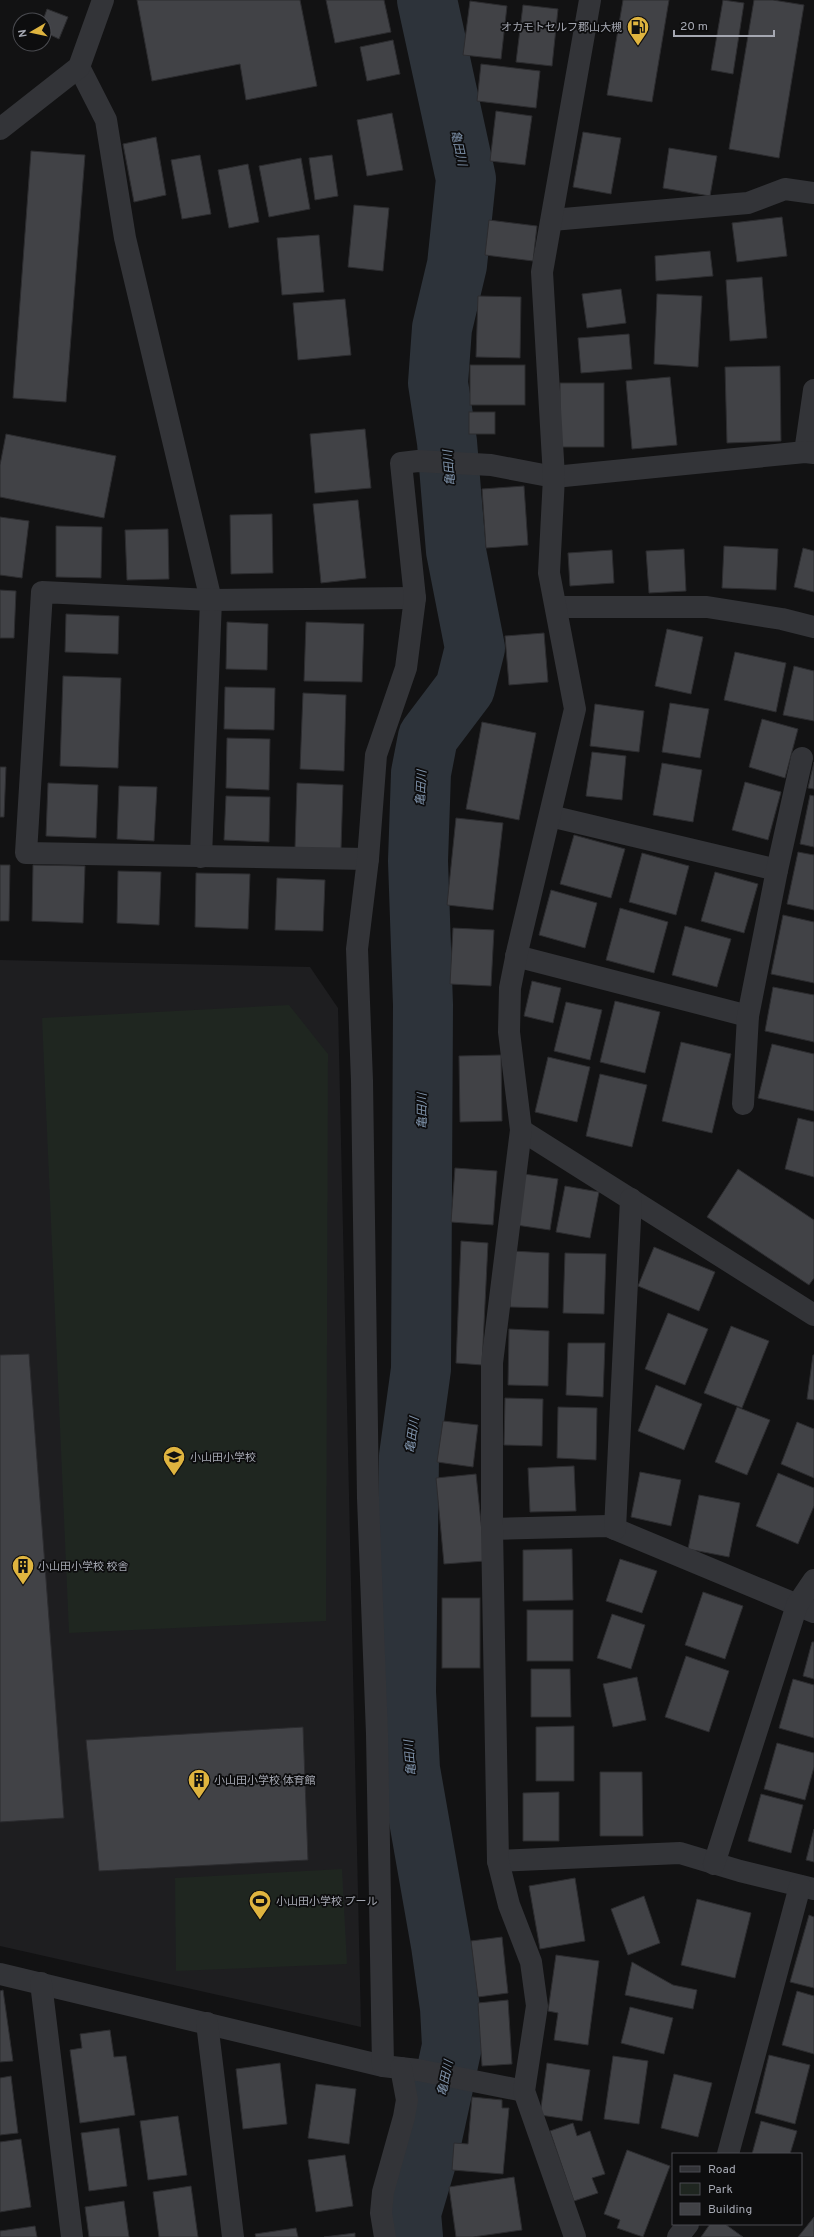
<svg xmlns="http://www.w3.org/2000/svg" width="814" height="2237" viewBox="0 0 814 2237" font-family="Overpass,'Noto Sans JP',sans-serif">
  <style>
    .built { fill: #1e1e20 }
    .green { fill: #1f2620 }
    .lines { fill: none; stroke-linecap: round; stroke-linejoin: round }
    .river { stroke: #2d333a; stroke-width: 60 }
    .building { fill: #414246; stroke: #2c2c2f }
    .minor { stroke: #333438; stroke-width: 22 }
    .labels { text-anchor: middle; stroke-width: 3.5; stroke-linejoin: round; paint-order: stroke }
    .poi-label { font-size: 11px; fill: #a5a8b2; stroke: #0d0d0e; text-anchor: start }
    .water-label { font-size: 12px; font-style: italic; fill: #7f93ab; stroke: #0d0d0e }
  </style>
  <rect width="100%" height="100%" fill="#121213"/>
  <path class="built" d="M0,960l310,7 28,41 23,1019 -361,-81z"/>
  <g class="green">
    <path d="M289,1005l39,49 -2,567 -257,12 -27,-615z"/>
    <path d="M342,1869l5,95 -171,7 -1,-93z"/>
  </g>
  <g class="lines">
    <path class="river" d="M413,2237l-2,-24 18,-61 23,-106 -2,-38 -9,-63 -31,-176 -4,-77 3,-236 12,-87 2,-364 -5,-144 3,-88 7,-36 37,-49 10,-40 -19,-97 -9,-109 -9,-59 4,-55 15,-63 9,-86 -39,-179"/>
  </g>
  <g class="building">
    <path d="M137,0h163l17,86 -71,14 -6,-36 -88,17z"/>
    <path d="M326,0h58l7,32 -56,11z"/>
    <path d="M623,0h46l-17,102 -45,-7z"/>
    <path d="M723,0l21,3 -11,71 -22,-4z"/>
    <path d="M754,0h19l31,5 -25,153 -50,-9z"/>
    <path d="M470,1l37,5 -6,53 -38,-4z"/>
    <path d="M523,5l35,4 -6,57 -36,-4z"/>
    <path d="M47,9l21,8 -9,22 -15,-7 -1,-12z"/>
    <path d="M393,40l7,34 -33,7 -7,-34z"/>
    <path d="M481,64l59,7 -4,37 -59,-7z"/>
    <path d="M496,111l36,5 -7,49 -35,-4z"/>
    <path d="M392,113l11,57 -36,6 -10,-56z"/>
    <path d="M583,132l38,6 -10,56 -38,-7z"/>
    <path d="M156,137l10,58 -32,7 -11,-58z"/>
    <path d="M669,148l48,8 -7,40 -47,-8z"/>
    <path d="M31,151l54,4 -19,247 -53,-4z"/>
    <path d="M200,155l11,59 -29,5 -11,-59z"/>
    <path d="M332,155l6,41 -23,4 -6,-42z"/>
    <path d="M301,158l9,51 -41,8 -10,-51z"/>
    <path d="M248,164l11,58 -30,6 -11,-58z"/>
    <path d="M354,205l35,3 -6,63 -35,-4z"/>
    <path d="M782,217l5,39 -50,6 -5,-39z"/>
    <path d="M489,220l48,6 -4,35 -48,-6z"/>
    <path d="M319,235l5,57 -42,3 -5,-57z"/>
    <path d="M710,251l3,25 -57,5 -1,-25z"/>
    <path d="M762,277l5,61 -37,3 -4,-61z"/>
    <path d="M621,289l5,34 -39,5 -5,-34z"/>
    <path d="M657,294l45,2 -4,71 -44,-3z"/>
    <path d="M478,296l43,1 -1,61 -44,-1z"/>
    <path d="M345,299l6,56 -53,5 -5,-57z"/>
    <path d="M629,334l3,35 -51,4 -3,-35z"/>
    <rect x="470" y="365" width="55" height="40"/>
    <path d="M780,366l1,75 -54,2 -2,-76z"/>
    <path d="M670,377l7,68 -45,4 -6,-68z"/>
    <rect x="560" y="383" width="44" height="64"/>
    <rect x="469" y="412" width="26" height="22"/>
    <path d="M365,429l6,59 -56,5 -5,-59z"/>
    <path d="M6,434l110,22 -12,62 -104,-21v-32z"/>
    <path d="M524,486l4,59 -42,3 -4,-59z"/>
    <path d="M358,500l8,78 -45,5 -8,-79z"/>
    <path d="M272,514l1,59 -42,1 -1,-59z"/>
    <path d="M0,517l29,4 -7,57 -22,-3z"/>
    <path d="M56,526l46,1 -1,51 -45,-1z"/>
    <path d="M168,529l1,50 -42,1 -2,-50z"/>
    <path d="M724,546l54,3 -2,41 -54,-2z"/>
    <path d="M803,548l11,3v41l-20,-5z"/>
    <path d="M684,549l2,42 -37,2 -3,-42z"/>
    <path d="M612,550l2,33 -44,3 -2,-33z"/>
    <path d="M0,590l16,1 -2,47h-14z"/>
    <path d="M66,614l53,2 -1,38 -53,-2z"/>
    <path d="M227,622l41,2 -1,46 -41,-1z"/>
    <path d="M306,622l58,2 -2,58 -58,-1z"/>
    <path d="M667,629l36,8 -12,57 -36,-8z"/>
    <path d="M544,633l4,49 -39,3 -4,-49z"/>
    <path d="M735,652l51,11 -10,49 -52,-12z"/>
    <path d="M794,666l20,5v50l-31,-6z"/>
    <path d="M63,676l58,2 -3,90 -58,-2z"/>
    <path d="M225,687l50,1 -1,42 -50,-1z"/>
    <path d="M303,693l43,2 -2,76 -44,-2z"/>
    <path d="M670,703l39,6 -9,49 -38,-6z"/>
    <path d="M595,704l49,7 -5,41 -49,-6z"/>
    <path d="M762,719l36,10 -13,49 -36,-11z"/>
    <path d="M482,722l54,11 -17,87 -53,-11z"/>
    <path d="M227,738l43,1 -1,51 -43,-2z"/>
    <path d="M592,752l34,4 -4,44 -36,-4z"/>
    <path d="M814,762v27l-6,-1z"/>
    <path d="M662,763l40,7 -9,52 -40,-7z"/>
    <path d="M0,767h6l-2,50h-4z"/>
    <path d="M745,782l36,10 -13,48 -36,-10z"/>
    <path d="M48,783l50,2 -2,53 -50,-2z"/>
    <path d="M297,783l46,2 -2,64 -46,-1z"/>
    <path d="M119,786l38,1 -3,54 -37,-2z"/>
    <path d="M810,795l4,1v51l-14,-3z"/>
    <path d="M226,796l44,1 -1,45 -45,-2z"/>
    <path d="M456,818l47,5 -10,87 -46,-5z"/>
    <path d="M574,835l51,14 -14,49 -51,-14z"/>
    <path d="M798,852l16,3v55l-27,-6z"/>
    <path d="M642,853l47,13 -13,49 -47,-13z"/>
    <path d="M0,865h10l-1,56h-9z"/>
    <path d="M33,865l52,1 -2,57 -51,-2z"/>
    <path d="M118,871l43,1 -2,53 -42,-2z"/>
    <path d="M715,872l43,12 -14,49 -43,-12z"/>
    <path d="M196,873l54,1 -2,55 -53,-2z"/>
    <path d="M277,878l48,2 -2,51 -48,-1z"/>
    <path d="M551,890l46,13 -12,45 -46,-13z"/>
    <path d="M620,908l48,14 -14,51 -48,-13z"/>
    <path d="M783,915l31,7v61l-43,-9z"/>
    <path d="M685,926l46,13 -14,48 -45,-12z"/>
    <path d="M453,928l41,2 -3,56 -41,-2z"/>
    <path d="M532,981l29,7 -8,35 -29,-7z"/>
    <path d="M773,987l41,8v47l-49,-11z"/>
    <path d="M615,1001l45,11 -15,61 -45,-11z"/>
    <path d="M566,1002l36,8 -12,50 -36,-9z"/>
    <path d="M681,1042l50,12 -19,79 -50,-12z"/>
    <path d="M772,1044l42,10v57l-56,-13z"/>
    <path d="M501,1055l1,66 -42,1 -1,-66z"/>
    <path d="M548,1057l42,10 -13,55 -42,-10z"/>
    <path d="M600,1074l47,11 -15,62 -46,-11z"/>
    <path d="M798,1118l16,4v55l-29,-8z"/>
    <path d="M455,1168l42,3 -4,54 -42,-3z"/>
    <path d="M738,1169l76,51v58l-5,7 -102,-68z"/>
    <path d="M524,1174l34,5 -8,51 -34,-5z"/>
    <path d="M565,1186l34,6 -9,46 -34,-6z"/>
    <path d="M461,1241l27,2 -6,122 -26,-2z"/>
    <path d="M654,1247l61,25 -16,39 -61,-25z"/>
    <path d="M512,1251l37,2 -1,55 -38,-1z"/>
    <path d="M565,1253l41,1 -2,60 -41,-1z"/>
    <path d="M668,1313l40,16 -23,56 -40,-16z"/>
    <path d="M731,1326l38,15 -27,67 -38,-15z"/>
    <path d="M509,1329l40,2 -1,55 -40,-1z"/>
    <path d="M568,1343h37l-2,54 -37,-2z"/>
    <path d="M29,1354l35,464 -64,4v-467z"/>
    <path d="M813,1355h1v45l-7,-1z"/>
    <path d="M656,1385l46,19 -18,46 -46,-19z"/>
    <path d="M505,1398l38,1 -1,47 -38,-1z"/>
    <path d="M558,1407l39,1 -1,52 -39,-2z"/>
    <path d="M737,1407l33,13 -23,55 -32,-13z"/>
    <path d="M443,1421l35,4 -5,42 -36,-5z"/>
    <path d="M797,1422l17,7v49l-33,-14z"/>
    <path d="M574,1466l2,45 -46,1 -2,-44z"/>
    <path d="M640,1472l41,8 -10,46 -40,-9z"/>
    <path d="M778,1473l36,15v18l-16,38 -42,-18z"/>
    <path d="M476,1474l9,87 -41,3 -8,-86z"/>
    <path d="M699,1495l41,8 -11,54 -41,-8z"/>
    <path d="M572,1549l1,51 -50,1v-51z"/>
    <path d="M620,1559l37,12 -15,42 -36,-12z"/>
    <path d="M703,1592l40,14 -18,53 -40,-14z"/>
    <rect x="442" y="1598" width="38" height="70"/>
    <rect x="527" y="1610" width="46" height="51"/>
    <path d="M612,1614l33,11 -14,44 -34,-11z"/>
    <path d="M812,1642h2v37l-11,-3z"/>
    <path d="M686,1656l43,15 -20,61 -44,-15z"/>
    <path d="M531,1669h39l1,48h-40z"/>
    <path d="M637,1677l9,43 -33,7 -10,-43z"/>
    <path d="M793,1679l21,6v53l-35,-10z"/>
    <path d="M574,1726v55h-38v-54z"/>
    <path d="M303,1727l5,133 -209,11 -13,-131z"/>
    <path d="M777,1743l37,10v14l-9,33 -41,-11z"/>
    <path d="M600,1772h42l1,64h-43z"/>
    <path d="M559,1792v49h-36v-48z"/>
    <path d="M761,1794l42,11 -12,48 -43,-12z"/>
    <path d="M814,1829v33l-8,-2z"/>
    <path d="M575,1878l10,63 -45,8 -11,-63z"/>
    <path d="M644,1896l16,47 -32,12 -17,-46z"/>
    <path d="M697,1899l54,14 -16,65 -54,-13z"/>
    <path d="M809,1915l5,2v71l-24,-6z"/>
    <path d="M502,1937l6,56 -30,4 -7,-56z"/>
    <path d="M556,1955l43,6 -11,84 -34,-5 4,-27 -10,-2z"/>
    <path d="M632,1962l41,23 24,5 -4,19 -68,-14z"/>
    <path d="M3,1990l10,71 -13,1v-71z"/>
    <path d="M797,1991l17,5v58l-32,-9z"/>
    <path d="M508,2000l4,64 -30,2 -4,-63z"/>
    <path d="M630,2007l43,11 -9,36 -43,-11z"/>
    <path d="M110,2030l4,27 12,-1 9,59 -55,8 -10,-73 12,-2 -2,-14z"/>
    <path d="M769,2055l41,10 -15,59 -40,-11z"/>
    <path d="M613,2056l35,5 -9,63 -35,-5z"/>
    <path d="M280,2063l7,61 -44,5 -7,-60z"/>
    <path d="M547,2063l43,7 -8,51 -42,-6z"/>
    <path d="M674,2074l38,9 -14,54 -37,-9z"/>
    <path d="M11,2076l7,57 -18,2v-57z"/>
    <path d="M316,2084l40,5 -7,55 -41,-6z"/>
    <path d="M472,2097l30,3v8h7l-6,66 -51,-4 2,-27 14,1z"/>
    <path d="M178,2116l9,59 -39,5 -8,-59z"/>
    <path d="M761,2121l36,10 -7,23h-38z"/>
    <path d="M573,2123l4,13 13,-5 15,43 -13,4 6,15 -24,8 -24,-70z"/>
    <path d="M119,2128l8,58 -38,5 -8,-58z"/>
    <path d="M21,2139l10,68 -31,5v-70z"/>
    <path d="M627,2150l43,16 -27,71 -26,-9 3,-8 -16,-6z"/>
    <path d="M345,2155l8,51 -37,6 -8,-52z"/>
    <path d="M514,2177l8,53 -49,7h-17l-7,-50z"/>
    <path d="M191,2186l7,51h-39l-6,-45z"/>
    <path d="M124,2201l5,36h-40l-4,-30z"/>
    <path d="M814,2217v20h-16z"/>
    <path d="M710,2224h15l18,13h-42z"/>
    <path d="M35,2226l2,11h-37v-6z"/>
    <path d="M296,2228l2,9h-42l-1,-3z"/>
    <path d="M355,2233v4h-31z"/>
  </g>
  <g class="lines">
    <g class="minor">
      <path d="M79,67l27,53 19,118 86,362 -10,257"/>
      <path d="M0,129l79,-62 24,-67"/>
      <path d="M552,220l196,-17 37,-14 29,4"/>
      <path d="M805,452l9,-62"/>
      <path d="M556,607h151l75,12 32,8"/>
      <path d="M550,816l227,54"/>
      <path d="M368,859l-342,-6 16,-261 169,8 204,-2"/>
      <path d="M516,956l232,60"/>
      <path d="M743,1104l5,-88 29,-146 25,-112"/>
      <path d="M521,1130l293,185"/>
      <path d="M492,1529l116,-3 206,86"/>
      <path d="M615,1529l16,-330"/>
      <path d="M498,1861l182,-8 60,18 74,18"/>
      <path d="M714,1864l83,-259 17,-25"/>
      <path d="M0,1974l383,92 35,4 106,21"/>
      <path d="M41,1983l31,254"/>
      <path d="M207,2023l26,214"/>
      <path d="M383,2066l-6,-332 -9,-236 -6,-417 -5,-132 11,-90 8,-104 30,-87 9,-70 -14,-135 17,-2 73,4 63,12 251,-25 9,1"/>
      <path d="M728,2154l72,-268"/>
      <path d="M385,2237l-4,-24 2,-21 21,-75 3,-17 -6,-32"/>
      <path d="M575,2237l-51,-146 13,-85 -6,-44 -22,-57 -11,-44 -6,-332v-166l29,-233 -12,-98 1,-44 8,-40 57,-239 -26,-136 5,-96 -12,-205 48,-272"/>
      <path d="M678,2237l10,-13"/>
    </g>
  </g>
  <defs>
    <g id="fuel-pin" transform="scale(1.15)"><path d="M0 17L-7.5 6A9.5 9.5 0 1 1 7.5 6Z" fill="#dfb43f" stroke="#0d0d0e"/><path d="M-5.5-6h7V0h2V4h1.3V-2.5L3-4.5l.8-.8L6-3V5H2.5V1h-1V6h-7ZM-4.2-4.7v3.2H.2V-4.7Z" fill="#111"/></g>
    <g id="school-pin" transform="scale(1.15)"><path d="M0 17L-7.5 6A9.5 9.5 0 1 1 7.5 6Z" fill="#dfb43f" stroke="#0d0d0e"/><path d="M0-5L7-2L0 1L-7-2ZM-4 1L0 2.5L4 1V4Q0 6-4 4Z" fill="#111"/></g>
    <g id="building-pin" transform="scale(1.15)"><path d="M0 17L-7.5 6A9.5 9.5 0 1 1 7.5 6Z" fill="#dfb43f" stroke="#0d0d0e"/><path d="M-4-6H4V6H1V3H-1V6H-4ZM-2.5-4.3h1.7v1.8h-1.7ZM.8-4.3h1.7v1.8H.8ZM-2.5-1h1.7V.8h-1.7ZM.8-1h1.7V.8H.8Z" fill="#111"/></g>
    <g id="stadium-pin" transform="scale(1.15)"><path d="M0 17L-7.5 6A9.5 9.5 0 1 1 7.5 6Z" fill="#dfb43f" stroke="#0d0d0e"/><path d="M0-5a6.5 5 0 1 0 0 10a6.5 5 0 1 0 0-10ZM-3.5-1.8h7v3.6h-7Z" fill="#111"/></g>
  </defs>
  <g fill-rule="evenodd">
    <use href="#fuel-pin" x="638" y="27"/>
    <use href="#school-pin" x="174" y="1457"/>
    <use href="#building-pin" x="23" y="1566"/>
    <use href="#building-pin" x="199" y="1780"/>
    <use href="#stadium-pin" x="260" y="1901"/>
  </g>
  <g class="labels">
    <g class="poi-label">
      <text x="622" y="31" text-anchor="end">オカモトセルフ郡山大槻</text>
      <text x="190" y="1461">小山田小学校</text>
      <text x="38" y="1570">小山田小学校 校舎</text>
      <text x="214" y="1784">小山田小学校 体育館</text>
      <text x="276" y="1905">小山田小学校 プール</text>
    </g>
    <g class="water-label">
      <text transform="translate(459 148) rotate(78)" y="4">亀田川</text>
      <text transform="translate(449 468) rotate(-95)" y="4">亀田川</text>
      <text transform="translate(421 788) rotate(-87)" y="4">亀田川</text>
      <text transform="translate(422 1111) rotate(-90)" y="4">亀田川</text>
      <text transform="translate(412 1435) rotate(-82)" y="4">亀田川</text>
      <text transform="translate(410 1758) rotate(-95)" y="4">亀田川</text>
      <text transform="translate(445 2078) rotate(-78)" y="4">亀田川</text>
    </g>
  </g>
  <rect x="672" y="2153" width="130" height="72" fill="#0d0d0e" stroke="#4a4b50"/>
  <rect x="680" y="2166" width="20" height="6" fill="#333438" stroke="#4a4b50"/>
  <text x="708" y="2173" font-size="12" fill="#a5a8b2">Road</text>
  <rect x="680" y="2183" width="20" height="12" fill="#1f2620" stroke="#4a4b50"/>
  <text x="708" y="2193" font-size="12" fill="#a5a8b2">Park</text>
  <rect x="680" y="2203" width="20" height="12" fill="#414246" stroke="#4a4b50"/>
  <text x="708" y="2213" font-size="12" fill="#a5a8b2">Building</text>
  <g transform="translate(32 32) rotate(261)"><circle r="19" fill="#0d0d0e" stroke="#4a4b50"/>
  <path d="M0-3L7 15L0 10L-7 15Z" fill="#dfb43f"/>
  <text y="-6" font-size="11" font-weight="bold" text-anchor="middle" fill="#a5a8b2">N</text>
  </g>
  <path d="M674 30v6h100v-6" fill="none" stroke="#a5a8b2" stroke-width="2"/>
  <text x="680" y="30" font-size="12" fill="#a5a8b2" stroke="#0d0d0e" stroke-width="3" paint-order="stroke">20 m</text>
</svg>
